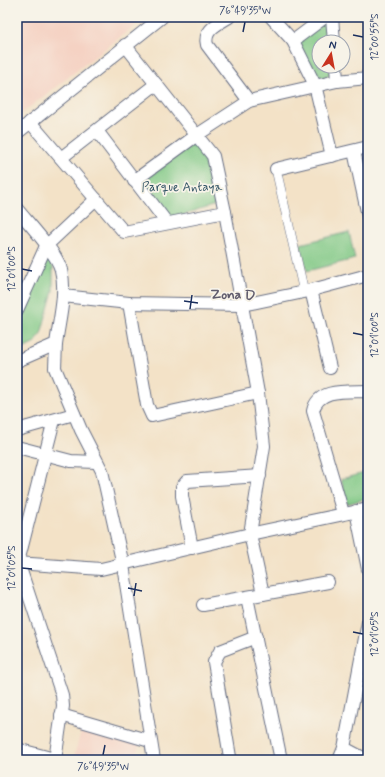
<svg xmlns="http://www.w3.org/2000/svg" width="385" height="777" viewBox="0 0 385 777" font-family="Mynerve,sans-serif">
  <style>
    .built { fill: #f5d2c3 }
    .green { fill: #7ec783; stroke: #4c7b70 }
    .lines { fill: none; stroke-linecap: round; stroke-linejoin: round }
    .pedestrian-casing { stroke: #676e83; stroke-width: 10 }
    .minor-casing { stroke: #676e83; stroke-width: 14 }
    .pedestrian { stroke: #fff; stroke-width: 9 }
    .minor { stroke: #fff; stroke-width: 12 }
    .ticks { fill: none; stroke: #1b2f5e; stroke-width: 1.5 }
    .labels { text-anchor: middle; stroke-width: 3.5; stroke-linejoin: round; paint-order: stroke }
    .park-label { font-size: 13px; fill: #345567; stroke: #f7f3e8 }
    .neighbourhood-label { font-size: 14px; font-weight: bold; fill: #605c6d; stroke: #f7f3e8 }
    .neatline { fill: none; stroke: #1b2f5e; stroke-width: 1.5 }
    .ticks-label { font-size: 10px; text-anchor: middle; fill: #1b2f5e }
  </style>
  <rect width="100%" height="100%" fill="#f7f3e8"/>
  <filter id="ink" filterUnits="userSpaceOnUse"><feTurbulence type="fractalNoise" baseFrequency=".025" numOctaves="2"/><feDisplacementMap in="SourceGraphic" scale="8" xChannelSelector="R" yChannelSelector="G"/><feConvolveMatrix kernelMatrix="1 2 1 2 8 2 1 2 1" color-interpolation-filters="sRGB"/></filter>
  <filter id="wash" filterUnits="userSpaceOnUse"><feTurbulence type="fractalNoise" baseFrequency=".012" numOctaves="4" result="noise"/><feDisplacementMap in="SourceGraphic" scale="16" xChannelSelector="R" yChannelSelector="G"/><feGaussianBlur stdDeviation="0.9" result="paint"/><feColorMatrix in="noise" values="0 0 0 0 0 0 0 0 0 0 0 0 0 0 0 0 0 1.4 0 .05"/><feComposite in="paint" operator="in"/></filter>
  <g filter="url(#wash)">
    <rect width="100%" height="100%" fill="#f3e2c7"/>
    <g class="built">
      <path d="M17,17h129l-129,100z"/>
      <path d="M82,728l58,14 -5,18h-62z"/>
    </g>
    <g class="green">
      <path d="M329,18l1,24h-11v24h12l-1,9 -13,7 -24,-37z"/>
      <path d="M194,142l9,14 12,49 -44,14 -28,-39z"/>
      <path d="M349,232l6,27 -48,12 -7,-27z"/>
      <path d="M46,251l7,16v24l-12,43 -6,9 -18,9v-32z"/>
      <path d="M368,472v26l-21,6 -6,-25z"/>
    </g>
  </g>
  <g filter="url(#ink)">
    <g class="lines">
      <g class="pedestrian-casing">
        <path id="pedestrian" d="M276,169l28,123"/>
      </g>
      <g class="minor-casing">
        <g id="minor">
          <path d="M229,17c-11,7 -26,13 -22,28l42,56"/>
          <path d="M271,17l22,24 22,44 17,71"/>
          <path d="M332,17l2,25"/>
          <path d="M293,41l32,-24"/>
          <path d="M125,45l88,111 12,56 33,181 6,53 -14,88 13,60"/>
          <path d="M336,66l1,15"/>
          <path d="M30,122l94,110 101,-20"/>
          <path d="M97,131l70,92"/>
          <path d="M17,133l145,-116"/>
          <path d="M354,151l14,65"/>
          <path d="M61,158l95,-74"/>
          <path d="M276,169l92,-22"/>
          <path d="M134,181l63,-46 52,-34 88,-20 31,-3"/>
          <path d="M17,209c11,14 41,45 44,61 6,23 -2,50 -5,74l-39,17"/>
          <path d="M311,290l19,78"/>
          <path d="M63,296l66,7 113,2 62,-13 64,-17"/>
          <path d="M129,303l18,102 5,11 106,-23"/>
          <path d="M17,310l29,-64 50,-47"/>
          <path d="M56,344l-1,24 26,62 21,41 21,94 31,195"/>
          <path d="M54,420l-36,142 44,133 1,11 -8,54"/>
          <path d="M17,430l57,-16"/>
          <path d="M17,447l54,14 25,1"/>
          <path d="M356,511l12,58"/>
          <path d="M343,513l-30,-102c5,-24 36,-19 55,-20"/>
          <path d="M192,548l-10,-52v-9l5,-6 73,-5"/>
          <path d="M17,563l84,6 149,-35 118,-25"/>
          <path d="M247,597l34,163"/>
          <path d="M203,605l125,-23"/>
          <path d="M61,715l89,26"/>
          <path d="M344,748l23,12"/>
          <path d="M17,749l41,11"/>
          <path d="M232,760l-2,-3 -16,-95 6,-11 36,-14"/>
          <path d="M339,760l5,-12 24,-126"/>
        </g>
      </g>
      <use href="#pedestrian" class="pedestrian"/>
      <use href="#minor" class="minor"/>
    </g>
  </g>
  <path class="ticks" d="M243,32l2,-10M353,35l10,2M22,269l10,2M184,301l14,2M190,309l2,-14M353,333l10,2M22,568l10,1M128,588l14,3M134,596l2,-13M353,632l10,2M103,755l2,-10"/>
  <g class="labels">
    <g class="park-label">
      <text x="182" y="191">Parque Antaya</text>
    </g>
    <g class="neighbourhood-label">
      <text x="233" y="299">Zona D</text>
    </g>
  </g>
  <rect width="385" height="777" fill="none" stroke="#f7f3e8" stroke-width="44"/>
  <g transform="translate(331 54) rotate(11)"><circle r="19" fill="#f7f3e8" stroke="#9fa5b1"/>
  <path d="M0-3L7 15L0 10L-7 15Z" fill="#c8321e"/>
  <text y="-6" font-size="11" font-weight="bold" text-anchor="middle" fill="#1b2f5e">N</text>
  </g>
  <rect x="22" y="22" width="341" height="733" class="neatline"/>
  <g class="ticks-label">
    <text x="245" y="14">76°49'35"W</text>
    <text transform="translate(374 37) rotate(-90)" y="4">12°00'55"S</text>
    <text transform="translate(11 269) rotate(-90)" y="4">12°01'00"S</text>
    <text transform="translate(374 335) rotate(-90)" y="4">12°01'00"S</text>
    <text transform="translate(11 568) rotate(-90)" y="4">12°01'05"S</text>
    <text transform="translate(374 634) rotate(-90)" y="4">12°01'05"S</text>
    <text x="103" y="770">76°49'35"W</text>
  </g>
</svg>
